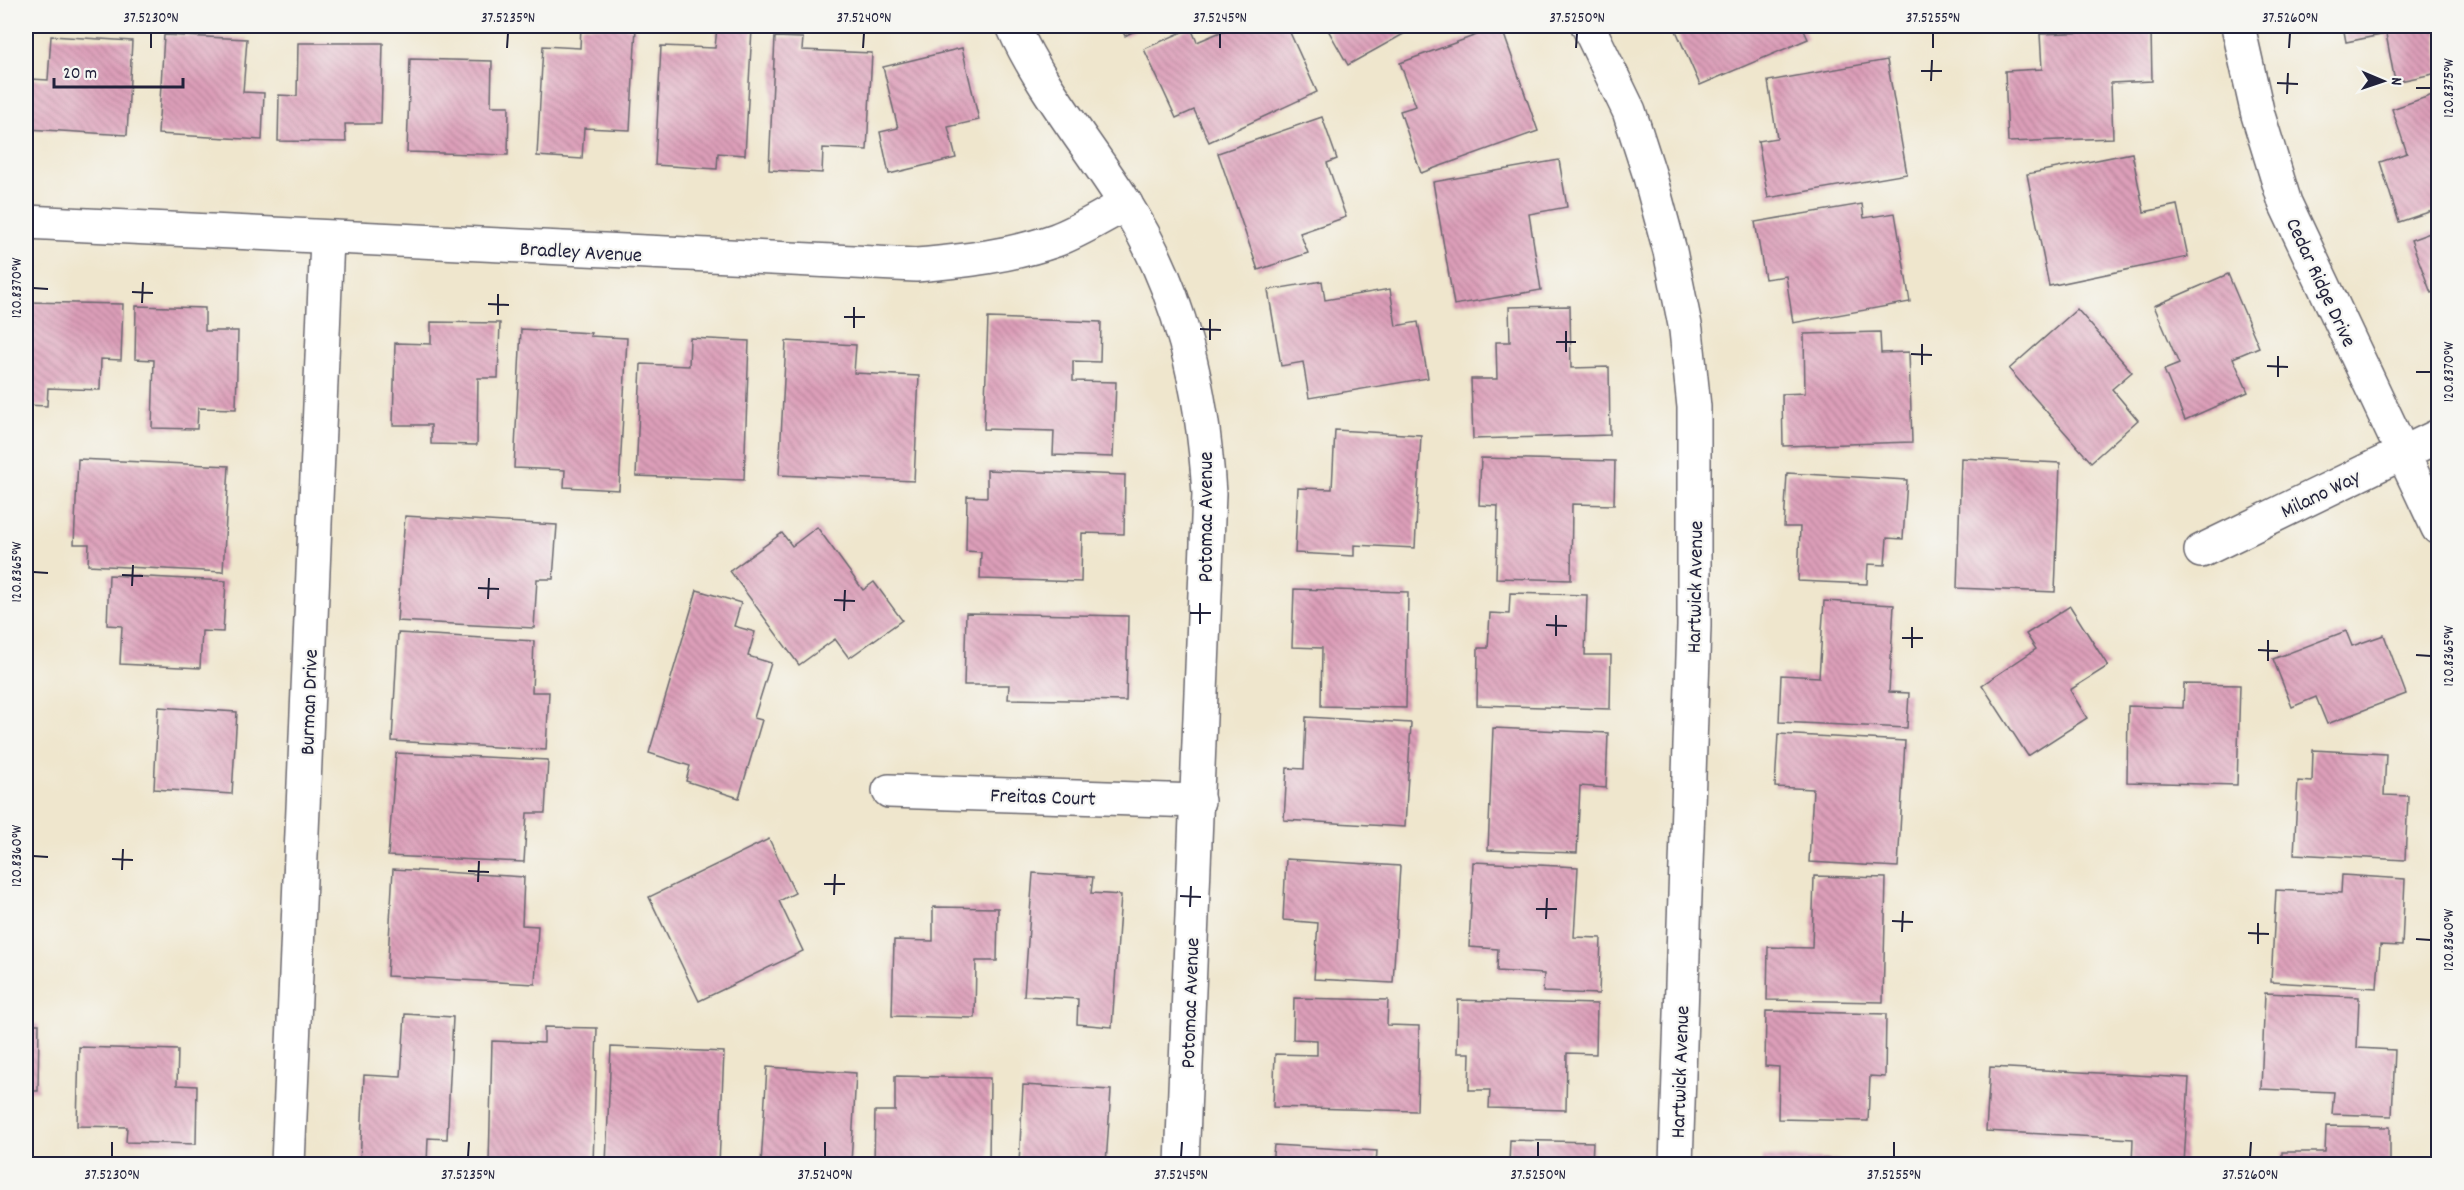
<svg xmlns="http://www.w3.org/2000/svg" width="2464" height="1190" viewBox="0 0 2464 1190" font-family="Dekko,sans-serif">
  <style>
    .building { fill: url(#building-back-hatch) }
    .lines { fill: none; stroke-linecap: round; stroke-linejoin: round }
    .street-casing { stroke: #6a676e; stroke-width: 36 }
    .street { stroke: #fff; stroke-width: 33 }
    .ticks { fill: none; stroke: #22223b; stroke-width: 2 }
    .labels { text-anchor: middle; stroke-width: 4.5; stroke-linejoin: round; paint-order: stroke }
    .street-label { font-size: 21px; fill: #22223b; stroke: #f6f6f2 }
    .neatline { fill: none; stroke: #22223b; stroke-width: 2 }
    .ticks-label { font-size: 15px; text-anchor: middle; fill: #22223b }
  </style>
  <defs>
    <pattern id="building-back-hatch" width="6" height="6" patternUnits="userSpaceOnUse" patternTransform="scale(1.5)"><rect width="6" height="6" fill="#dd9fb9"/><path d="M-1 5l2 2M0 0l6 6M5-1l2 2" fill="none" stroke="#b38198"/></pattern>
  </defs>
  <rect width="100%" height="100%" fill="#f6f6f2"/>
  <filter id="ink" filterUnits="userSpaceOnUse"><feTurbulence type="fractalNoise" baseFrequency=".0167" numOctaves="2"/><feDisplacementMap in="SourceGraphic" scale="12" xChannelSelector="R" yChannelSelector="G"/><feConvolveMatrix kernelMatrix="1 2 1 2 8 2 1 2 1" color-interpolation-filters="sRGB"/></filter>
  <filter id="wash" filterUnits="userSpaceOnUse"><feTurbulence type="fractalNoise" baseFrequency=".008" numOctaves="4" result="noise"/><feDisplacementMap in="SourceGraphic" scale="24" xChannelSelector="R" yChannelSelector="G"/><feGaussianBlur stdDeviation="1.35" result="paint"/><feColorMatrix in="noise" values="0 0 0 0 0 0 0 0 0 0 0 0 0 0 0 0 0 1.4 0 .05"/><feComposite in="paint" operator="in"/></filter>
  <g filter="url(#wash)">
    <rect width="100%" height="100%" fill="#efe6cd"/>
    <g id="blocks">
      <g class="building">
        <path d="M581,26l55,2 -6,102 -46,-2 -2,31 -45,-3 6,-110 37,2z"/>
        <path d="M1120,26h24l-19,10z"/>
        <path d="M1235,26h52l30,66 -108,50 -15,-32 -18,8 -32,-69 47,-21 6,14z"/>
        <path d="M1331,26h87l-70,39 -21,-37z"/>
        <path d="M1501,26l37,105 -117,42 -21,-62 16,-5 -16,-43z"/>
        <path d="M1674,26h128l6,13 -108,46z"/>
        <path d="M2343,26h95v47l-43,9 -9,-48 -40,8z"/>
        <path d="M717,27l35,2 -7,126 -27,-2 -1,16 -62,-4 6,-119 54,2z"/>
        <path d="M2151,30l1,51 -41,2 2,55 -105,4 -3,-71 37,-2 -2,-35z"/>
        <path d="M164,35l83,4 -4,53 21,1 -2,47 -104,-6z"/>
        <path d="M51,36l81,5 -5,94 -99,-6 3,-50 17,1z"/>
        <path d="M775,37l28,1 -1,12 70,3 -5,97 -44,-2 -1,25 -53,-3z"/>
        <path d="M298,43h85l-2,81h-36l1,18 -68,-1 1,-46 18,1z"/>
        <path d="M962,48l17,72 -31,7 8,31 -67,16 -9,-42 18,-4 -15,-61z"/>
        <path d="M410,59l82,2 -1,45h18l-1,49 -101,-3z"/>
        <path d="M1887,60l20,114 -139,24 -10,-57 19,-3 -9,-57z"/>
        <path d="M2438,93v116l-39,13 -19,-60 27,-9 -15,-44z"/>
        <path d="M1322,117l15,42 -10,4 19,54 -46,16 8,20 -50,17 -40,-117z"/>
        <path d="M2132,153l12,59 33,-7 11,52 -139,29 -22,-112z"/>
        <path d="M1559,160l8,47 -38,7 12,76 -87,15 -21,-123z"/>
        <path d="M1862,204l2,14 31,-5 15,89 -117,21 -7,-47 -21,3 -10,-57z"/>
        <path d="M2438,230v60l-7,3 -20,-53z"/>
        <path d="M2228,274l31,73 -26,11 15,34 -63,28 -21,-50 15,-6 -25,-58z"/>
        <path d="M1322,281l3,19 65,-11 6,37 22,-4 10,56 -119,20 -6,-36 -22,4 -13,-76z"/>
        <path d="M26,302l97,2 -2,56 -20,-1 -1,31 -52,-2 -1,18 -21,-1z"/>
        <path d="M136,306l69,2v23h33l-2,78 -38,-1 -1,21 -45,-1 2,-68 -19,-1z"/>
        <path d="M1570,306l1,62 38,-1 1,68 -137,4 -2,-60h26l-1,-37h14l-1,-35z"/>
        <path d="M2077,309l55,63 -20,17 26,31 -47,42 -82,-93z"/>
        <path d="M988,318l113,4 -1,40 -27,-1v20l43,1 -3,75 -60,-2 1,-24 -70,-2z"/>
        <path d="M431,322l69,1 -2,55h-20l-1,67 -46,-1v-19h-38l2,-82 36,1z"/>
        <path d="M521,329l70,4 -1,3 37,2 -8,152 -55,-3 1,-17 -51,-2z"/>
        <path d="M1880,332l1,21 28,-1 3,90 -129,4 -1,-52 23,-1 -1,-59z"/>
        <path d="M690,338l59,3 -5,139 -108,-4 5,-112 48,2z"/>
        <path d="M786,341l70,4 -2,28 65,3 -5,105 -135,-6z"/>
        <path d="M1335,430l86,5 -6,113 -61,-3v11l-59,-3 3,-65 34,1z"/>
        <path d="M1481,458l134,3 -1,44 -42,-1 -1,76 -75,-2 2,-72 -19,-1z"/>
        <path d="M1961,458l99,5 -5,129 -98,-4z"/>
        <path d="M78,459l151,7 -6,106 -135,-7 1,-21h-15z"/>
        <path d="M987,470l138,5 -1,59 -42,-1 -1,49 -101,-3 1,-27 -15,-1 1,-55 20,1z"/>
        <path d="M1787,473l120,7 -4,59 -16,-1 -2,27 -17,-1 -1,20 -69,-3 2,-54h-16z"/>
        <path d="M405,516l152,9 -4,54h-16l-3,49 -137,-7z"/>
        <path d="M817,527l46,63 11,-8 28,38 -53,38 -14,-19 -36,26 -69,-94 52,-38 10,13z"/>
        <path d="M109,575l117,6 -3,51 -21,-1 -2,37 -80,-4 2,-38 -15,-1z"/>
        <path d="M1294,589l114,3 -2,116 -85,-2 1,-58 -30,-1z"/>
        <path d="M697,590l44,13 -7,23 21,6 -7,24 23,7 -17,55 8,2 -23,78 -53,-17 4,-15 -41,-13z"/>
        <path d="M1510,593l77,2 -2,60h26l-1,54 -133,-4 1,-57h10l2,-35 19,1z"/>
        <path d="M1824,601l70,4 -5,87 20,1 -2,35 -128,-6 2,-47 38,2z"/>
        <path d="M2070,606l38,60 -38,24 17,28 -59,38 -46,-71 54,-36 -10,-15z"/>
        <path d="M966,613l162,3 -2,85 -118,-2 1,-14h-45z"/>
        <path d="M2346,631l6,15 32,-11 22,59 -79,30 -11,-27 -24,10 -19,-48z"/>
        <path d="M398,633l136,8 -2,51h17l-3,58 -154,-9z"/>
        <path d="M2184,684l56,1 -3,100 -110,-3 1,-76 55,2z"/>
        <path d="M158,707l79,5 -5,82 -78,-5z"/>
        <path d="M1306,717l105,6 -6,104 -121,-7 3,-52 17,1z"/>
        <path d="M1493,728l115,5 -2,55 -26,-2 -3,67 -89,-3z"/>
        <path d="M1778,734l127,7 -7,126 -89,-5 4,-73 -38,-2z"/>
        <path d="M2313,750l73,4 -2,41 24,1 -3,64 -111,-6 4,-73 14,1z"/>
        <path d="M396,753l152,7 -3,53h-18l-3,49 -136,-6z"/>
        <path d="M769,839l26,54 -16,8 24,50 -104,50 -50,-104z"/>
        <path d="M1286,859l114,7 -7,117 -79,-4 4,-56 -35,-3z"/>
        <path d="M1473,862l105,5 -4,70 27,1 -2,56 -56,-2 1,-18 -47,-3 1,-22 -29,-2z"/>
        <path d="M393,869l131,8 -2,48 16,1 -3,58 -148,-8z"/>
        <path d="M1033,873l60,4 -2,16 30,2 -9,132 -35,-3 1,-25 -54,-3z"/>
        <path d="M2342,875l63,4 -3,67 -22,-1 -3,43 -106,-6 5,-92 65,3z"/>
        <path d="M1814,876l72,2 -3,124 -116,-2 1,-53 44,1z"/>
        <path d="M933,907l65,1 -1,53h-21l-1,57 -83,-2 2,-76 39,1z"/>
        <path d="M2265,993l94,4 -2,51 38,2 -3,66 -60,-2 2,-22 -73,-3z"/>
        <path d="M1294,998l94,2 -1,25 32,1 -2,85 -144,-4 2,-53 42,1v-15l-24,-1z"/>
        <path d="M1458,1000l139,4 -1,50 -29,-1 -1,57 -77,-2 1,-18h-21l1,-37h-13z"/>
        <path d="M1766,1011l120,3 -1,63 -15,-1 -2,45 -90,-2 1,-52 -14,-1z"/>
        <path d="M405,1014l48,3 -6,122 -19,-1 -1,26h-67l4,-89 37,2z"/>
        <path d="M26,1024h13l-1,67h-12z"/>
        <path d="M544,1027l53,1 -4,136h-104l3,-123 52,2z"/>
        <path d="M79,1047l99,3 -1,35 20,1 -1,58 -70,-2 1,-15 -50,-1z"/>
        <path d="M611,1047l113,5 -5,112h-113z"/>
        <path d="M767,1067l89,6 -5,91h-90z"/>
        <path d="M1990,1067l199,11 -5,86h-52l1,-25 -147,-8z"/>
        <path d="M895,1076l95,2 -1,86h-115l1,-53h20z"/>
        <path d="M1023,1085l88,5 -5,74h-87z"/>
        <path d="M2326,1126l64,1v37h-108v-12h43z"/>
        <path d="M1510,1140l83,2 -1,22h-83z"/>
        <path d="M1274,1145l103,6 -1,13h-104z"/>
        <path d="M1762,1156l78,4v4h-78z"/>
      </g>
    </g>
  </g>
  <g filter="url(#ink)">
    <use href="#blocks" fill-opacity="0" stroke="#6a676e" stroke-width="1.5"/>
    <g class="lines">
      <g class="street-casing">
        <g id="street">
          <path d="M1013,26c27,61 76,120 112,177 56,88 78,188 84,291l-27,670"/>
          <path d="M1588,26l41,85 20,62 21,78 16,79 8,77v219l-18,538"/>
          <path d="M2238,26l20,89 27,88 153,325"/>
          <path d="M26,222l890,43c47,-4 95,-9 140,-25 24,-9 47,-24 70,-36"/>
          <path d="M2201,551l237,-115"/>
          <path d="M889,791l309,10"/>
          <path d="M288,1164l39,-925"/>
        </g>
      </g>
      <use href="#street" class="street"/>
    </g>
  </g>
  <path class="ticks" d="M151,48v-15M507,48l1,-15M863,48l1,-15M1220,48v-15M1576,48l1,-15M1933,48v-15M2289,48l1,-15M1921,71h21M1931,81l1,-21M2277,83l21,1M2416,88h15M2287,94l1,-21M33,288l15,1M132,292l21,1M142,303l1,-21M488,304l21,1M498,315v-21M844,317h21M854,328v-21M1200,329l21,1M1210,340v-21M1556,342h20M1566,352v-21M1911,354l21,1M1922,365v-21M2267,366l21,1M2416,372h15M2278,377v-21M33,572l15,1M122,575l21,1M132,586l1,-21M478,588l21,1M488,599l1,-21M834,600l21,1M844,611l1,-21M1190,613h21M1200,624v-21M1546,625l21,1M1556,636v-21M1902,638h21M1912,648v-21M2258,650l20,1M2416,655l15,1M2268,661v-21M33,856l15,1M112,859l21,1M122,870l1,-21M468,871l21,1M478,882l1,-21M824,884h21M834,895l1,-21M1180,896l21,1M1190,907l1,-21M1536,909h21M1546,919l1,-21M1892,921l21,1M1902,932l1,-21M2248,933l21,1M2416,939l15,1M2258,944v-21M112,1157v-15M468,1157l1,-15M825,1157v-15M1181,1157l1,-15M1538,1157v-15M1894,1157v-15M2250,1157l1,-15"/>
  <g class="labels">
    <g class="street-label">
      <text transform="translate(581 251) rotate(3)" y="7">Bradley Avenue</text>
      <text transform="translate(2322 282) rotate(65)" y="7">Cedar Ridge Drive</text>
      <text transform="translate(2320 493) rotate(-26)" y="7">Milano Way</text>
      <text transform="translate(1205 517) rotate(-90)" y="7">Potomac Avenue</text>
      <text transform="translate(1694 587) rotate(-89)" y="7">Hartwick Avenue</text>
      <text transform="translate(308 702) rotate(-88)" y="7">Burman Drive</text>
      <text transform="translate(1043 796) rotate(2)" y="7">Freitas Court</text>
      <text transform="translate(1189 1003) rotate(-88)" y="7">Potomac Avenue</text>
      <text transform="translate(1679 1072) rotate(-88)" y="7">Hartwick Avenue</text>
    </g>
  </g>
  <rect width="2464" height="1190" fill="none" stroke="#f6f6f2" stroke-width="66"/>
  <g transform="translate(2383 81) rotate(92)" stroke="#f6f6f2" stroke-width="4.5" paint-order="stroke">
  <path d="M0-4.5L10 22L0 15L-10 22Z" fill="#22223b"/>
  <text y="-9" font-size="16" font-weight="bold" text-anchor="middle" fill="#22223b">N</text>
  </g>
  <path d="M54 78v9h129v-9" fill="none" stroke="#22223b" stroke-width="3"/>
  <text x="63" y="78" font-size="18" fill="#22223b" stroke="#f6f6f2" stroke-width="4.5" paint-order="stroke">20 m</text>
  <rect x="33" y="33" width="2398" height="1124" class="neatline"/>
  <g class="ticks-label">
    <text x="151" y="22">37.5230°N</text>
    <text x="508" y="22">37.5235°N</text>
    <text x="864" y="22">37.5240°N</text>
    <text x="1220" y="22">37.5245°N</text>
    <text x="1577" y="22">37.5250°N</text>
    <text x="1933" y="22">37.5255°N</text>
    <text x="2290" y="22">37.5260°N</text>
    <text transform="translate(2448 88) rotate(-90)" y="5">120.8375°W</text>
    <text transform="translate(16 288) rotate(-90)" y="5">120.8370°W</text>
    <text transform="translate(2448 372) rotate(-90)" y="5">120.8370°W</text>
    <text transform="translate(16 572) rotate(-90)" y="5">120.8365°W</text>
    <text transform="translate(2448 656) rotate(-90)" y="5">120.8365°W</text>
    <text transform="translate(16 856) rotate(-90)" y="5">120.8360°W</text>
    <text transform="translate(2448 940) rotate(-90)" y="5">120.8360°W</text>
    <text x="112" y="1179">37.5230°N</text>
    <text x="468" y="1179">37.5235°N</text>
    <text x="825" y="1179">37.5240°N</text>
    <text x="1181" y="1179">37.5245°N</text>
    <text x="1538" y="1179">37.5250°N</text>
    <text x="1894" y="1179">37.5255°N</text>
    <text x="2250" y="1179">37.5260°N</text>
  </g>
</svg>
